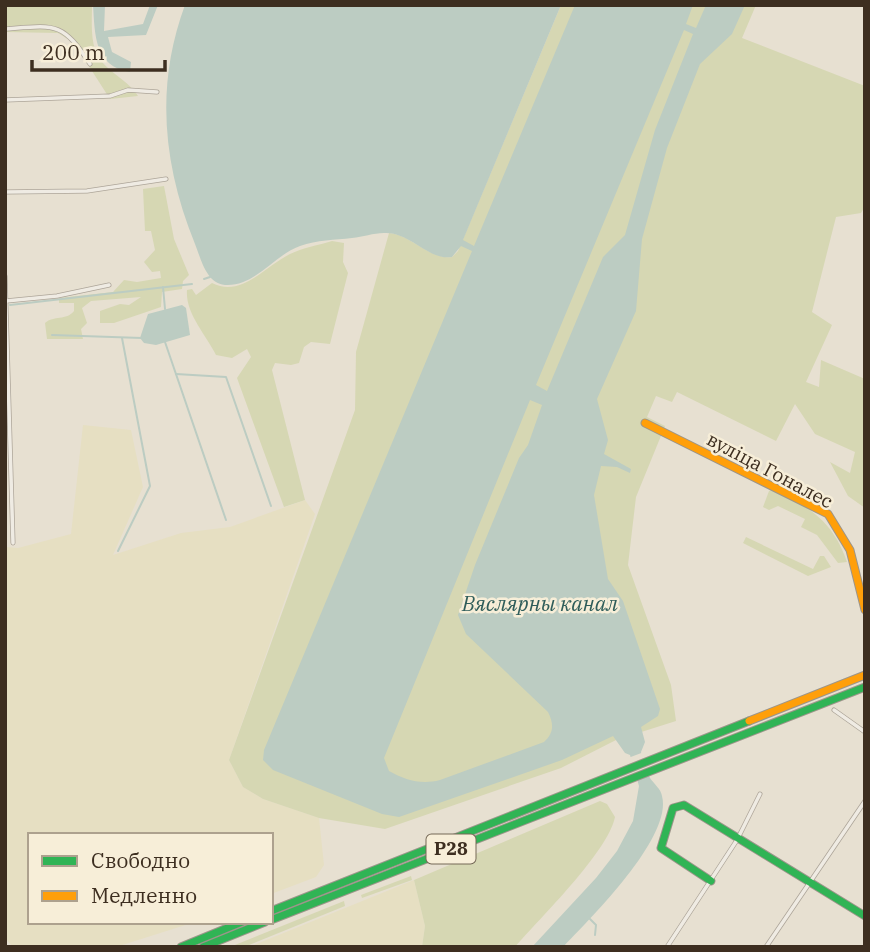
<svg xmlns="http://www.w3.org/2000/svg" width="870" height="952" viewBox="0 0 870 952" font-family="'IBM Plex Serif',serif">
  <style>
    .farmland { fill: #e6dfc2 }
    .green { fill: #d6d7b3 }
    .water { fill: #bcccc2; fill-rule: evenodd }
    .pier { fill: #e7e0d1 }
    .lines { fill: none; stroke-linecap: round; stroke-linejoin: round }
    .stream { stroke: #bcccc2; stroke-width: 2 }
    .street-casing { stroke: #ada599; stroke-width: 5 }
    .fast-casing { stroke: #9c958a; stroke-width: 9 }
    .slow-casing { stroke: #9c958a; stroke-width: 9 }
    .street { stroke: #efebe3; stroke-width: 3.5 }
    .fast { stroke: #30b455; stroke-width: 7 }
    .slow { stroke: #ff9f0a; stroke-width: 7 }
    .labels { text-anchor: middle; stroke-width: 5; stroke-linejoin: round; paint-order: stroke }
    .shield { fill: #f7eed8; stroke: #756857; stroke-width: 2 }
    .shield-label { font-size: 18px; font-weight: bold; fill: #3d2e20 }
    .street-label { font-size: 19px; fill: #3d2e20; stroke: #f7eed8 }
    .water-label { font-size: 21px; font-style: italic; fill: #2f5d5a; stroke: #f7eed8 }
  </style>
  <rect width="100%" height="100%" fill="#e7e0d1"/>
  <g class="farmland">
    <path d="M83,425l48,5 12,57 -30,68 68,-22 49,-6 75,-27 10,14 -86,246 14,27 20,12 56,19 5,47 -8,12 -45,17v-59h-241v87h165l-79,25h-103l-8,-9v-391l13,1 53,-14z"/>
    <path d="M414,880l11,46 -3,21h-173z"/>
  </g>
  <g class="green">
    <path d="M5,5h87c0,16 -2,37 6,51 9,16 30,24 40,40l-28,3 -36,-56 -16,-10 -53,-1z"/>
    <path d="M561,5h195l-14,33 123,48v120l-4,7 -25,4 -24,95 20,13 -26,57 13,5 2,-27 44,19v129l-17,-12 -18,-34 20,11 5,-21 -40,-18 -20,-30 -19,37 -99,-49 -5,10 -16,-6 -9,21 18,9 -29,71 -8,68 43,120 5,36 -60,19 -55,28 -176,61 -66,-11 -56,-19 -20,-12 -14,-27 126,-350 1,-58 33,-119c22,2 42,27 63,24l6,-6z"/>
    <path d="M164,186l10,53 15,36 -6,6 -1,8 -20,3 -1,15 -47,16h-14v-12l20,-7 9,1 12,-8 -50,4 -9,7 5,15 -6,6 2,10h-36l-2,-16c9,-8 21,-2 29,-12v-8h-15v-5l54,-6 11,-12 13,2 24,-4 -1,-7 -8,1 -8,-10 11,-12 -4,-19h-6l-2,-42z"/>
    <path d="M332,241l12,2 -1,19 5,11 -18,71 -19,-2 -7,5 -5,16 -8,2 -16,-2 -3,7 33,130 -21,7 -47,-129 14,-21 -4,-8 -15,9 -16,-3c-10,-20 -31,-42 -29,-65l5,-1 4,6 16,-12c30,15 53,-17 78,-29 12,-6 29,-9 42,-13z"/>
    <path d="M774,489c36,19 59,32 73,73l-9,1 -21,-28 -16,-8 4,-8 -27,-13 -9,4 -6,-3 6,-16z"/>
    <path d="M746,537l67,32 7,-13h4l7,11 -23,9 -65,-33z"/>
    <path d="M600,801l7,3 8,13c-7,35 -75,101 -100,130h-93l3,-21 -11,-46z"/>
    <path d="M411,876l1,4 -50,18 -1,-3z"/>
    <path d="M344,901l1,5 -101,41h-14z"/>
  </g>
  <g class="water">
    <path d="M93,5h12l-1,26 39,-7 7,-19h8l-12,30 -38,2 4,15 19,10 -1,10c-36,-6 -35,-37 -37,-67z"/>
    <path d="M185,5h376l-98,235 11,6 101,-241h118l-7,19 10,4 10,-23h39l-13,29 -32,30 -33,84 -25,91 -6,72 -39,88 11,41 -4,14 27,15 -1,4 -13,-6 -16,-1 -7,29 14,84 15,22 37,108 -2,7 -17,11 4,15 -4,10c2,9 5,18 9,26 4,6 11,11 12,18 11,41 -72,123 -99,151h-31l64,-69 21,-27 16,-30 6,-35 -9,-31 -5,-2 -12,-17 -51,24 -163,57 -17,-3 -109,-44 -10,-10 1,-10 208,-499 -11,-5 -9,11c-23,4 -43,-26 -68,-24 -11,0 -21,4 -32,5 -17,2 -35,2 -52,8 -26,9 -45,41 -75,39 -19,-2 -24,-26 -30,-41 -32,-79 -40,-158 -10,-239zM684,30l9,4 -38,96 -30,105 -22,22 -56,134 -11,-6zM530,400l12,5 -14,40 -9,13 -44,107 -17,50 8,19 82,78c6,12 6,21 -4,30l-104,38c-19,5 -35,0 -51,-9l-5,-13z"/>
    <path d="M182,305l4,3 4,27 -34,10 -12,-2 -4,-5 8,-24z"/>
  </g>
  <path class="pier" d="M644,752l8,21 -17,7 -7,-22z"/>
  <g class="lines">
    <g class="stream">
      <path d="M204,279l6,-2"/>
      <path d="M163,287l2,22"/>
      <path d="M10,305l182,-21"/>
      <path d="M52,335l90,3"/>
      <path d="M165,342l61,178"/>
      <path d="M176,374l50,3 45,129"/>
      <path d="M118,551l32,-65 -28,-148"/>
      <path d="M590,919l6,6 -1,10"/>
    </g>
    <g class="street-casing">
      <g id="street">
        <path d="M5,29c50,-4 57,-8 85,35"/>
        <path d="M5,100l105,-4 18,-6 29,2"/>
        <path d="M5,192l82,-1 79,-12"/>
        <path d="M5,276l8,267"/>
        <path d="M6,301l51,-5 52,-11"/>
        <path d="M834,710l31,22"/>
        <path d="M667,947l70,-107 23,-46"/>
        <path d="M766,947l99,-146"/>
      </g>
    </g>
    <g class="fast-casing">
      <g id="fast">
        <path d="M711,881l-50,-33 12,-40 11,-3 181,111"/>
        <path d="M271,911l478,-190"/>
        <path d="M271,920l594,-233"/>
        <path d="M181,947l61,-25"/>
        <path d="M203,947l62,-25"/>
      </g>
    </g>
    <g class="slow-casing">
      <g id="slow">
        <path d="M645,423l183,91 22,36 15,60"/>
        <path d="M749,721l116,-46"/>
      </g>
    </g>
    <use href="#street" class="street"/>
    <use href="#fast" class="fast"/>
    <use href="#slow" class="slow"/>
  </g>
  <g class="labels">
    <rect class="shield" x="426.5" y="834.5" width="49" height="29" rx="5"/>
    <g class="shield-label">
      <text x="451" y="855">Р28</text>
    </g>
    <g class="street-label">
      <text transform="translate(770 470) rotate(28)" y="7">вуліца Гоналес</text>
    </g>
    <g class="water-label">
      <text x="540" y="611">Вяслярны канал</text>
    </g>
  </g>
  <rect width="870" height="952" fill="none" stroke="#3d2e20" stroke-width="14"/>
  <rect x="28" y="833" width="245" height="91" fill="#f7eed8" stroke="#ada18e" stroke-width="2"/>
  <rect x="42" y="856" width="35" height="10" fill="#30b455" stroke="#ada18e" stroke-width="2"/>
  <text x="91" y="868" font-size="21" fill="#3d2e20">Свободно</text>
  <rect x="42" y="891" width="35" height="10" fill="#ff9f0a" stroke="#ada18e" stroke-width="2"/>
  <text x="91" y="903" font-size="21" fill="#3d2e20">Медленно</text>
  <path d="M32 60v10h133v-10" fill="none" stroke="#3d2e20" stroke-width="3.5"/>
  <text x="42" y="60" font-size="21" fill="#3d2e20" stroke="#f7eed8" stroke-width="5" paint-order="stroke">200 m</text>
</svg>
